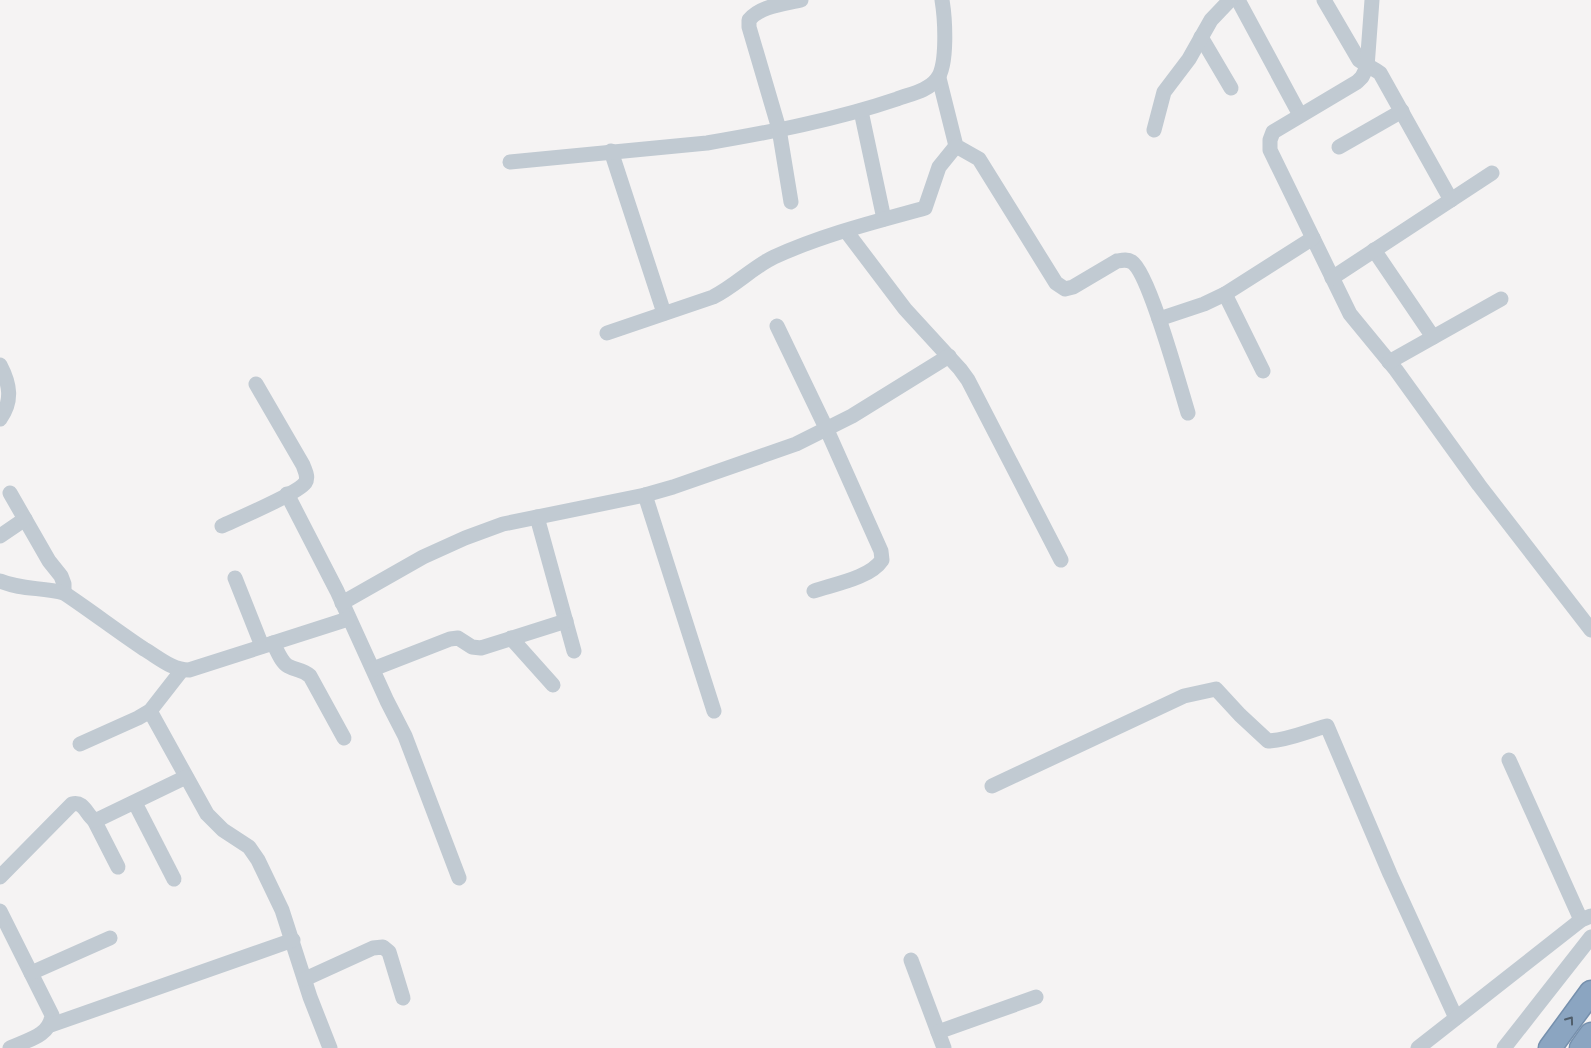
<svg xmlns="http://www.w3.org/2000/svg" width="1591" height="1048" viewBox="0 0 1591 1048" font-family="Mulish,sans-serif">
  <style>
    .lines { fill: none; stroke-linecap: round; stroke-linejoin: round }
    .highway-casing { stroke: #7690ad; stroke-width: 25 }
    .minor { stroke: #c1cad2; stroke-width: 15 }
    .highway { stroke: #8ba5c1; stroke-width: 22 }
    .oneway { stroke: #505e6b }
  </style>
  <rect width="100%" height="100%" fill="#f5f3f3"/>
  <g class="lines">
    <g class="highway-casing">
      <g id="highway">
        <path d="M1550,1048l41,-56"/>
        <path d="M1581,1048l10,-14"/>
      </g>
    </g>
    <g class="minor">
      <path d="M1238,0l62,115"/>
      <path d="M1324,0l35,60c8,6 14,8 21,13l71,127"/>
      <path d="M1372,0l-5,67 -5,10 -5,5 -84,50 -3,8v10l80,164 46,56 83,115 112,145"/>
      <path d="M1201,37l30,51"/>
      <path d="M939,78l17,68 23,13 77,124 9,6 8,-2 44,-26c6,-1 10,-2 15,1 17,11 48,125 56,151"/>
      <path d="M861,111l23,108"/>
      <path d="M1154,130l10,-38 25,-33 22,-39 19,-20"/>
      <path d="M1339,147l63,-36"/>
      <path d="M611,151l53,162"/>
      <path d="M510,162l197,-19c64,-11 128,-23 190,-44 13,-5 31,-8 40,-20 11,-14 8,-61 5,-79"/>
      <path d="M791,202l-12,-73 -30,-102v-7c11,-14 35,-16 52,-20"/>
      <path d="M846,231l59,78 55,60 8,11 93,180"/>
      <path d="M1374,250l59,87"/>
      <path d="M1332,278l160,-105"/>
      <path d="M1225,294l38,77"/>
      <path d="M1159,319l45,-15 21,-10 88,-56"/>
      <path d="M777,326l50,104 54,121 1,9c-12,18 -47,24 -68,31"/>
      <path d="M607,333l106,-36c22,-11 40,-30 61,-40 48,-22 100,-35 151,-49l14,-41 17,-21"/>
      <path d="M1389,362l112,-63"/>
      <path d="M0,365c10,19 13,36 0,54"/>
      <path d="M10,493l39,68 12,15 3,8v9"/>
      <path d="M287,494l50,97 50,110 18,35 54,142"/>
      <path d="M645,495l69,216"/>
      <path d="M537,517l37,134"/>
      <path d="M222,526c15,-7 76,-33 83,-43 4,-6 0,-12 -2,-18l-47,-81"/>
      <path d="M0,536l25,-17"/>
      <path d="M235,578l27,68"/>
      <path d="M0,581c21,9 42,6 64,12 27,18 53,38 80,56 14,8 28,21 45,21l159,-51"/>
      <path d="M342,603l81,-46 42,-19 38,-14 142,-29 28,-8 123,-43 56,-28 97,-60"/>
      <path d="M511,638l42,47"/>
      <path d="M273,643c4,7 8,19 15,23 9,5 14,3 22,10l34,62"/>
      <path d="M373,669l77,-30 8,-1 14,9 9,1 85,-27"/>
      <path d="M150,711l57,103 16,16 26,17 9,13 24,50 28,87 20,51"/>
      <path d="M80,744l58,-26 12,-7 32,-41"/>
      <path d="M1509,760l72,160"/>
      <path d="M992,786l192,-90 32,-7 24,26 28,26c21,-1 39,-10 59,-15l63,148 66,144"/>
      <path d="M135,803l39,76"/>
      <path d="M94,820l24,47"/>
      <path d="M0,877l72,-73c12,-3 14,10 22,16l5,-1 87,-42"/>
      <path d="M0,911l52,104c-2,21 -25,25 -42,33"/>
      <path d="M911,960l33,88"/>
      <path d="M31,973l79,-35"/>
      <path d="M305,979l68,-31 10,-1 6,5 14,46"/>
      <path d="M51,1025l242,-85"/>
      <path d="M938,1032l98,-35"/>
      <path d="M1418,1048l163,-128 10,-4"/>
      <path d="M1504,1048l87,-111"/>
    </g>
    <use href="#highway" class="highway"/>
  </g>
  <defs><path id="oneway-chevron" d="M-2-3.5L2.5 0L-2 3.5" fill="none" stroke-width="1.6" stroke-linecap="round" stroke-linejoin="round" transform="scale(1.25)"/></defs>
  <use class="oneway" href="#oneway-chevron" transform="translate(1570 1020) rotate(-54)"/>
</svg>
